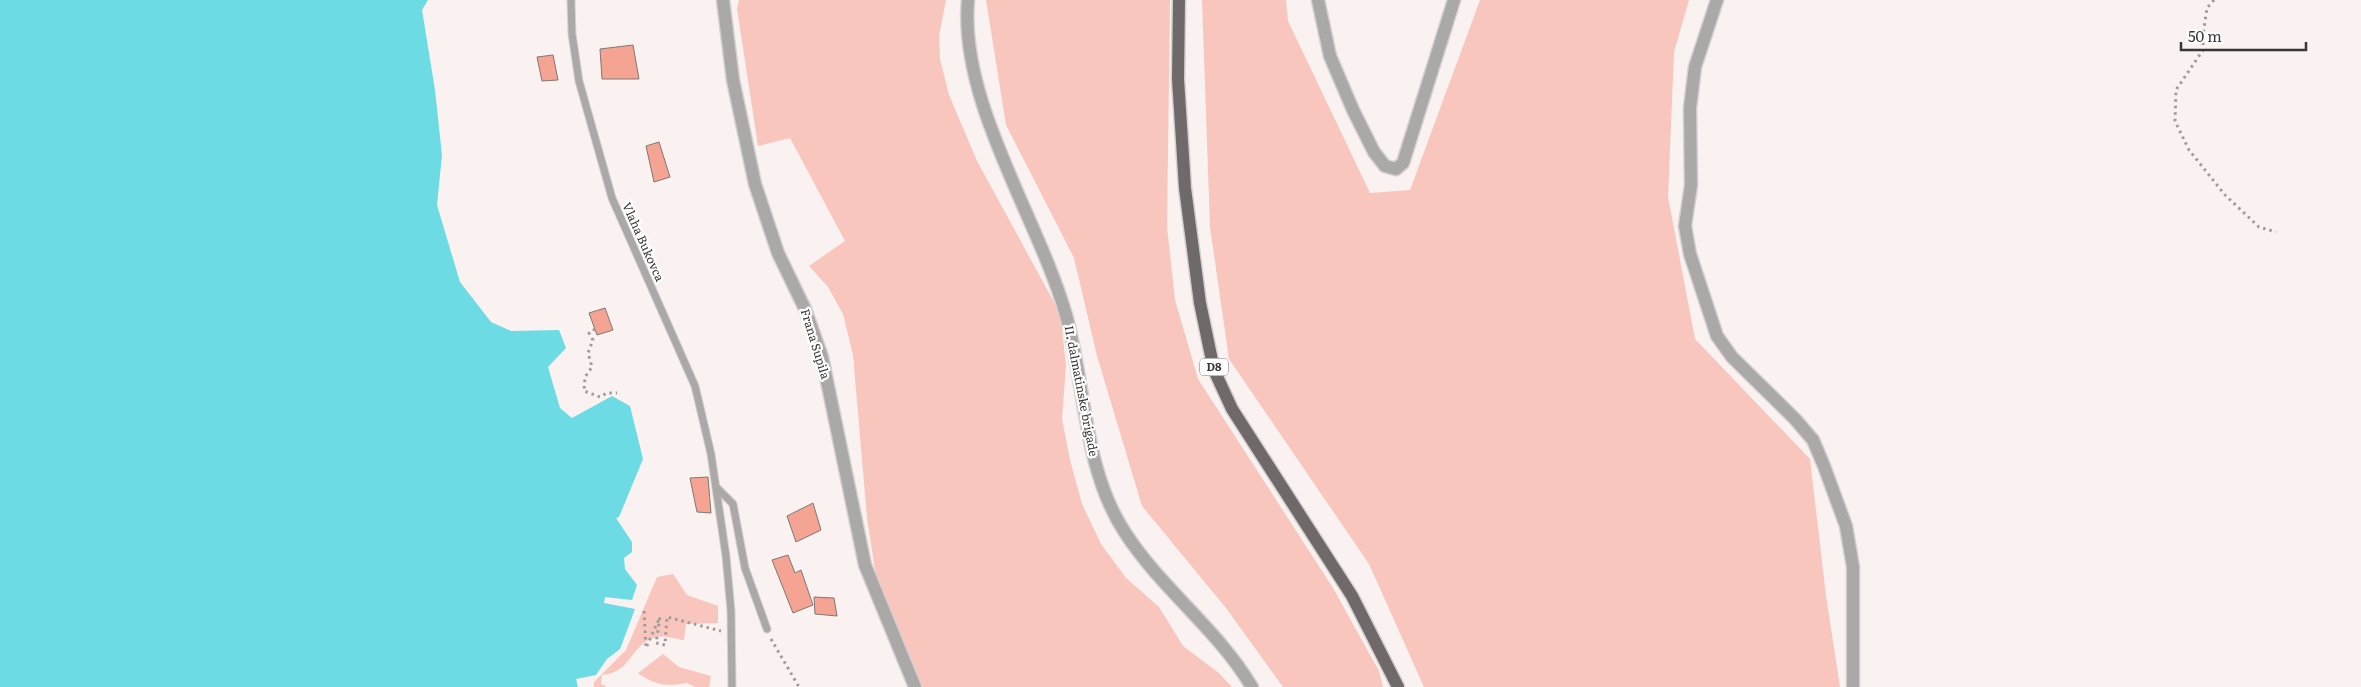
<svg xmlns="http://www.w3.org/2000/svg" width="2361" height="687" viewBox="0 0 2361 687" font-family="Literata,serif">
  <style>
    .green { fill: #f8c6bc }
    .water { fill: #6ddbe3 }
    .building { fill: #f5a392; stroke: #7e7877 }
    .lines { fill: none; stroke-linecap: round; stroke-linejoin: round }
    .service-casing { stroke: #d6d0cf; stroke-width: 9 }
    .minor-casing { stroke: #d6d0cf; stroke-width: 15 }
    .tertiary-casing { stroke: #d6d0cf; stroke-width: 15 }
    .primary-casing { stroke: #d6d0cf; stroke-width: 15 }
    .path { stroke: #a09b9b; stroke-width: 3; stroke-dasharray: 2.5 4; stroke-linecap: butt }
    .service { stroke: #aba8a8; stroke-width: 7 }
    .minor { stroke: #aba8a8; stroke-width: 12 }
    .tertiary { stroke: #aba8a8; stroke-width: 12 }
    .primary { stroke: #6f6a69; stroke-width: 12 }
    .labels { text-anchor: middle; stroke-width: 4.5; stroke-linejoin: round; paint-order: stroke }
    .shield { fill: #fff; stroke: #747272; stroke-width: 1 }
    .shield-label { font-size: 11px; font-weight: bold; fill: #393636 }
    .street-label { font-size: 12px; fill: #393636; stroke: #fff }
  </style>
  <rect width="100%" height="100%" fill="#f9f2f1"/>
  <g class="green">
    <path d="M739,0h207l-7,36 1,23 9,36 28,66 83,152 6,52 -4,54 8,41 12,44 19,40 25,34 33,29 24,39 36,27 13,14h-309l-45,-98 -11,-71 -14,-163 -10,-41 -15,-27 -19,-21 36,-25 -55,-103 -32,8 -21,-137z"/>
    <path d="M986,0h184l-3,227 8,73 23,79 135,209 46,83 4,16h-100l-57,-79 -84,-102 -45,-150 -23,-98 -68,-133z"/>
    <path d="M1202,0h84l2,21 82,172 40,-3 70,-190h209l-15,52 -6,145 27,142 115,120 16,137 14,91h-416l-55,-123 -140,-205 -19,-132z"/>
    <path d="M673,574l14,21 31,11v17l-32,1 -2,16c-8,-1 -20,-5 -28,-3 -27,8 -24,36 -54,38l-1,9 6,3h-13v-5l32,-32 31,-73z"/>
    <path d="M663,654l16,13 32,9 -2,11h-14l-8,-4c-22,4 -32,2 -49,-10z"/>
  </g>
  <path class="water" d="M0,0h428l-6,10 13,80 7,65 -5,50 23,77 31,40 20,9 48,-1 7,18 -18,19 12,41 12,10 40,-22 18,10 13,53 -24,58 -3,1 16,24v10l-8,6 1,11 12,16 -5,15 -27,-3 -1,6 31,6 -15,40 -13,10 -11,16 -20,4 2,8h-578z"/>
  <g class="building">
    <path d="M633,45l6,34h-37l-2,-30z"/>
    <path d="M553,55l5,25 -16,1 -5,-24z"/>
    <path d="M659,142l11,35 -16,5 -8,-36z"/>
    <path d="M605,308l8,22 -16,5 -8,-22z"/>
    <path d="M708,477l3,36 -14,-1 -7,-34z"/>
    <path d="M813,503l8,27 -25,12 -9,-26z"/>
    <path d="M788,555l7,18 6,-3 12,35 -20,8 -21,-53z"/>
    <path d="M814,597l20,1 3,18 -22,-2z"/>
  </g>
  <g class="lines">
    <g class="service-casing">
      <g id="service">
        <path d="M571,0l1,34 7,47 33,117 83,188 16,68 15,102 5,55 1,76"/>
        <path d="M716,487l17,17 12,64 22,61"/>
      </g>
    </g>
    <g class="minor-casing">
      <path id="minor" d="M723,0l10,80 22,104 23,69 27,56 17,48 43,208 50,122"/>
    </g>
    <g class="tertiary-casing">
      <g id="tertiary">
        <path d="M968,0c-9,103 70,217 98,315 20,72 17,152 58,216 37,58 92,96 128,156"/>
        <path d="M1318,0l12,56 23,54 21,42 11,14 11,3 7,-6 51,-163"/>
        <path d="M1717,0l-22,67 -5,41 1,77 -6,41 5,28 27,82 15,21 63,62 18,21 11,26 22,60 7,41v120"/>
      </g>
    </g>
    <g class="primary-casing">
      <path id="primary" d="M1179,0l-1,79 7,109 15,115 14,67 18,39 120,187 46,91"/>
    </g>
    <g class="path">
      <path d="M2214,0l-7,8 -4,27v15l-27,40 -1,31 14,29 36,45 34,32 17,5"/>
      <path d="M595,329l-6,4 4,7 -5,13 4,14 -7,10 -1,14 16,6 7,-4h10"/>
      <path d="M644,611l2,37 14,-31 -4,26 9,2 2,-28 54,14"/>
      <path d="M771,639l28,48"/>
    </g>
    <use href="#service" class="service"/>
    <use href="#minor" class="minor"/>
    <use href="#tertiary" class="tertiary"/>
    <use href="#primary" class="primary"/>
  </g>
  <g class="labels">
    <rect class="shield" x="1200" y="358.5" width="28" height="17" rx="4"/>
    <g class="shield-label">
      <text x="1214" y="371">D8</text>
    </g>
    <g class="street-label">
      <text transform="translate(643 242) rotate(66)" y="4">Vlaha Bukovca</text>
      <text transform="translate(815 344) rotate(73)" y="4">Frana Supila</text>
      <text transform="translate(1081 391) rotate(79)" y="4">II. dalmatinske brigade</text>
    </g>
  </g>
  <path d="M2181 42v8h125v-8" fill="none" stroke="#393636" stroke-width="2.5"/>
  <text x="2188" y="42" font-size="15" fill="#393636" stroke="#ffffff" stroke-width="4" paint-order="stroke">50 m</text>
</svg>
